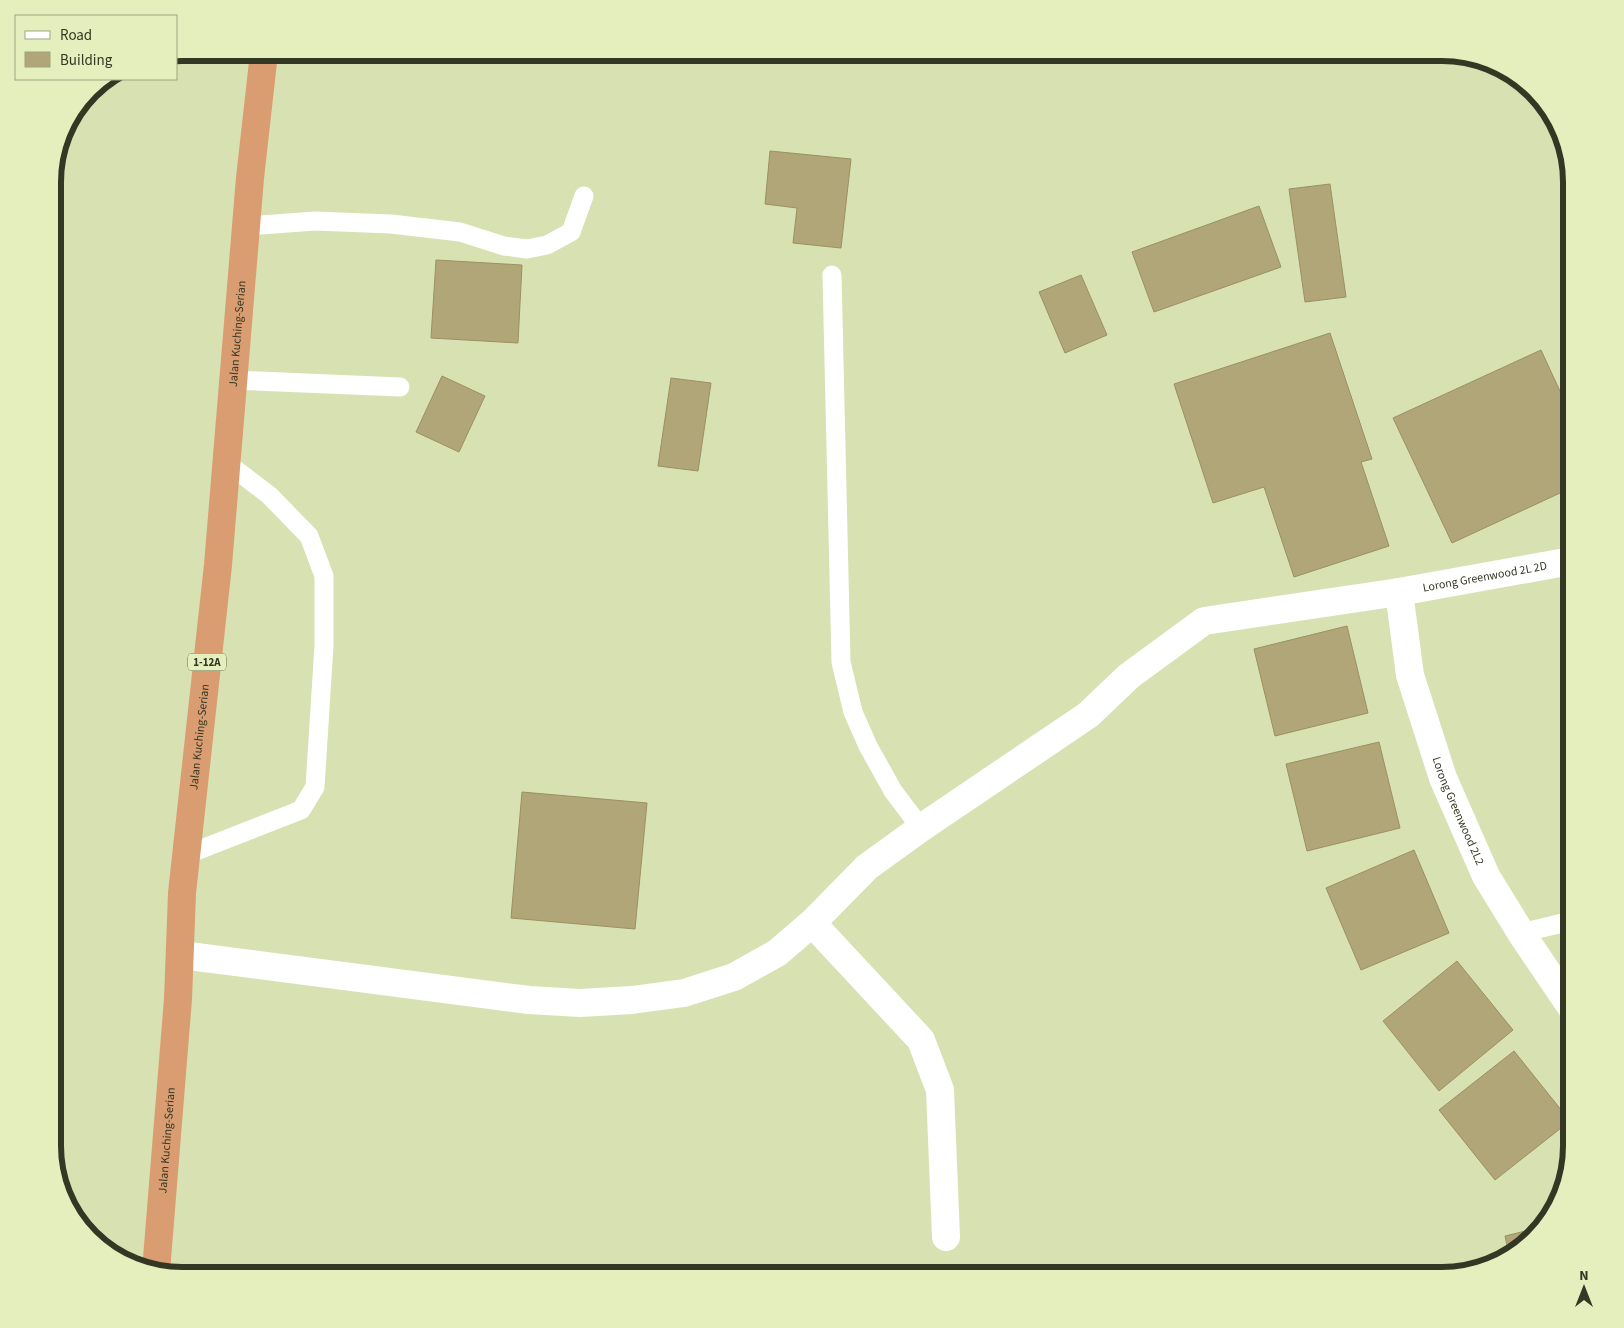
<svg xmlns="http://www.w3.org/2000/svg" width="1624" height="1328" viewBox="0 0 1624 1328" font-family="'Source Sans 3',sans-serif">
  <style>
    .building { fill: #b1a677; stroke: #9b9062 }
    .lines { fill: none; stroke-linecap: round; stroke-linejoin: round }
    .lane { stroke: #fff; stroke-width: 19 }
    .street { stroke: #fff; stroke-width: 28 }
    .highway { stroke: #da9d71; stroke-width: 28 }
    .labels { text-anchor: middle; stroke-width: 4.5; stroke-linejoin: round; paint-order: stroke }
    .shield { fill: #e5eebd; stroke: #696e52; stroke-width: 1 }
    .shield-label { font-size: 11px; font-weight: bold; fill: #343724 }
    .street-label { font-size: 12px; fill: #343724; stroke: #e5eebd }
    .rim { fill: none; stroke: #343724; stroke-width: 6 }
  </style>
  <rect width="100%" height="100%" fill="#d8e1b1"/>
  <g class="building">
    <path d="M770,151l81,8 -10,89 -48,-5 4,-35 -32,-4z"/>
    <path d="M1330,184l16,113 -41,5 -16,-113z"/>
    <path d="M1259,206l22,61 -127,45 -22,-60z"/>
    <path d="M436,260l86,5 -4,78 -87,-5z"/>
    <path d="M1081,275l26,60 -42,18 -26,-61z"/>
    <path d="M1330,333l42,126 -11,3 28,84 -95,31 -30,-90 -51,16 -39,-119z"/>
    <path d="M1541,350l30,65v73l-119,55 -59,-125z"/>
    <path d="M442,376l43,20 -26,56 -43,-20z"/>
    <path d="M671,378l40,5 -13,88 -40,-5z"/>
    <path d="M1347,626l21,87 -93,23 -21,-87z"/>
    <path d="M1379,742l21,86 -93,23 -21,-87z"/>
    <path d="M522,792l125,11 -12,126 -124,-11z"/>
    <path d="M1414,850l35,83 -88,37 -35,-82z"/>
    <path d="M1457,961l56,69 -74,61 -56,-70z"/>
    <path d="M1514,1051l56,70 -75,59 -56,-70z"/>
    <path d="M1542,1227l-2,4 -31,24 -4,-19z"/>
  </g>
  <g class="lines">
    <g class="lane">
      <path d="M246,226l69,-5 76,3 69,8 44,14 23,3 20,-4 24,-13 13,-36"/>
      <path d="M832,275l9,387 12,50 15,34 25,45 28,37"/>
      <path d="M233,380l167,7"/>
      <path d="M186,855l115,-45 14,-23 9,-141v-70l-15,-40 -40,-41 -42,-32"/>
      <path d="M1521,933l50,-12"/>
    </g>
    <g class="street">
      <path id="s1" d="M1399,592l11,83 33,103 43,98 35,57 50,74"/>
      <path d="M812,923l109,117 19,50 6,147"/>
      <path id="s2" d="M181,955l348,45 51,3 52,-3 52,-7 50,-16 43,-24 35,-30 55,-56 54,-39 167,-113 41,-39 75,-55 195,-29 172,-31"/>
    </g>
    <path class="highway" id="s3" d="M156,1271l22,-272 4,-106 36,-328 32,-387 14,-125"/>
  </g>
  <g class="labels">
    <rect class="shield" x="188" y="653.5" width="38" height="17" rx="4"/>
    <g class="shield-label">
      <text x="207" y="666">1-12A</text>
    </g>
    <g class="street-label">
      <text dy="4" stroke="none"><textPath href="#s3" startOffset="941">Jalan Kuching-Serian</textPath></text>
      <text dy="4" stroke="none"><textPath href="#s2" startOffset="1435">Lorong Greenwood 2L 2D</textPath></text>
      <text dy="4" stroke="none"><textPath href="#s3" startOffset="536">Jalan Kuching-Serian</textPath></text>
      <text dy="4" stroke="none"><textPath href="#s1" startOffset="228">Lorong Greenwood 2L2</textPath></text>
      <text dy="4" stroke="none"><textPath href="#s3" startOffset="131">Jalan Kuching-Serian</textPath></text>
    </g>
  </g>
  <path d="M0 0H1624V1328H0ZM182 61H1442A121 121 0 0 1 1563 182V1146A121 121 0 0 1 1442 1267H182A121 121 0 0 1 61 1146V182A121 121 0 0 1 182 61Z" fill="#e5eebd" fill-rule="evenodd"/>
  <path class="rim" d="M182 61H1442A121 121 0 0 1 1563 182V1146A121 121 0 0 1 1442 1267H182A121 121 0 0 1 61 1146V182A121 121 0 0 1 182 61Z"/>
  <rect x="15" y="15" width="162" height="65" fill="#e5eebd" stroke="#9ea580"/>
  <rect x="25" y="31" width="25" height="8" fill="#ffffff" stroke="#9ea580"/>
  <text x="60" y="40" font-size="15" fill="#343724">Road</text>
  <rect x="25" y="52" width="25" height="15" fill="#b1a677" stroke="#9ea580"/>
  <text x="60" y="65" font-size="15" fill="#343724">Building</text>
  <g transform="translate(1584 1288)" stroke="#e5eebd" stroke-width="4" paint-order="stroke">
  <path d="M0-4L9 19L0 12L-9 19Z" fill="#343724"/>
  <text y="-8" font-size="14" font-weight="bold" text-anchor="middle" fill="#343724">N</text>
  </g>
</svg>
